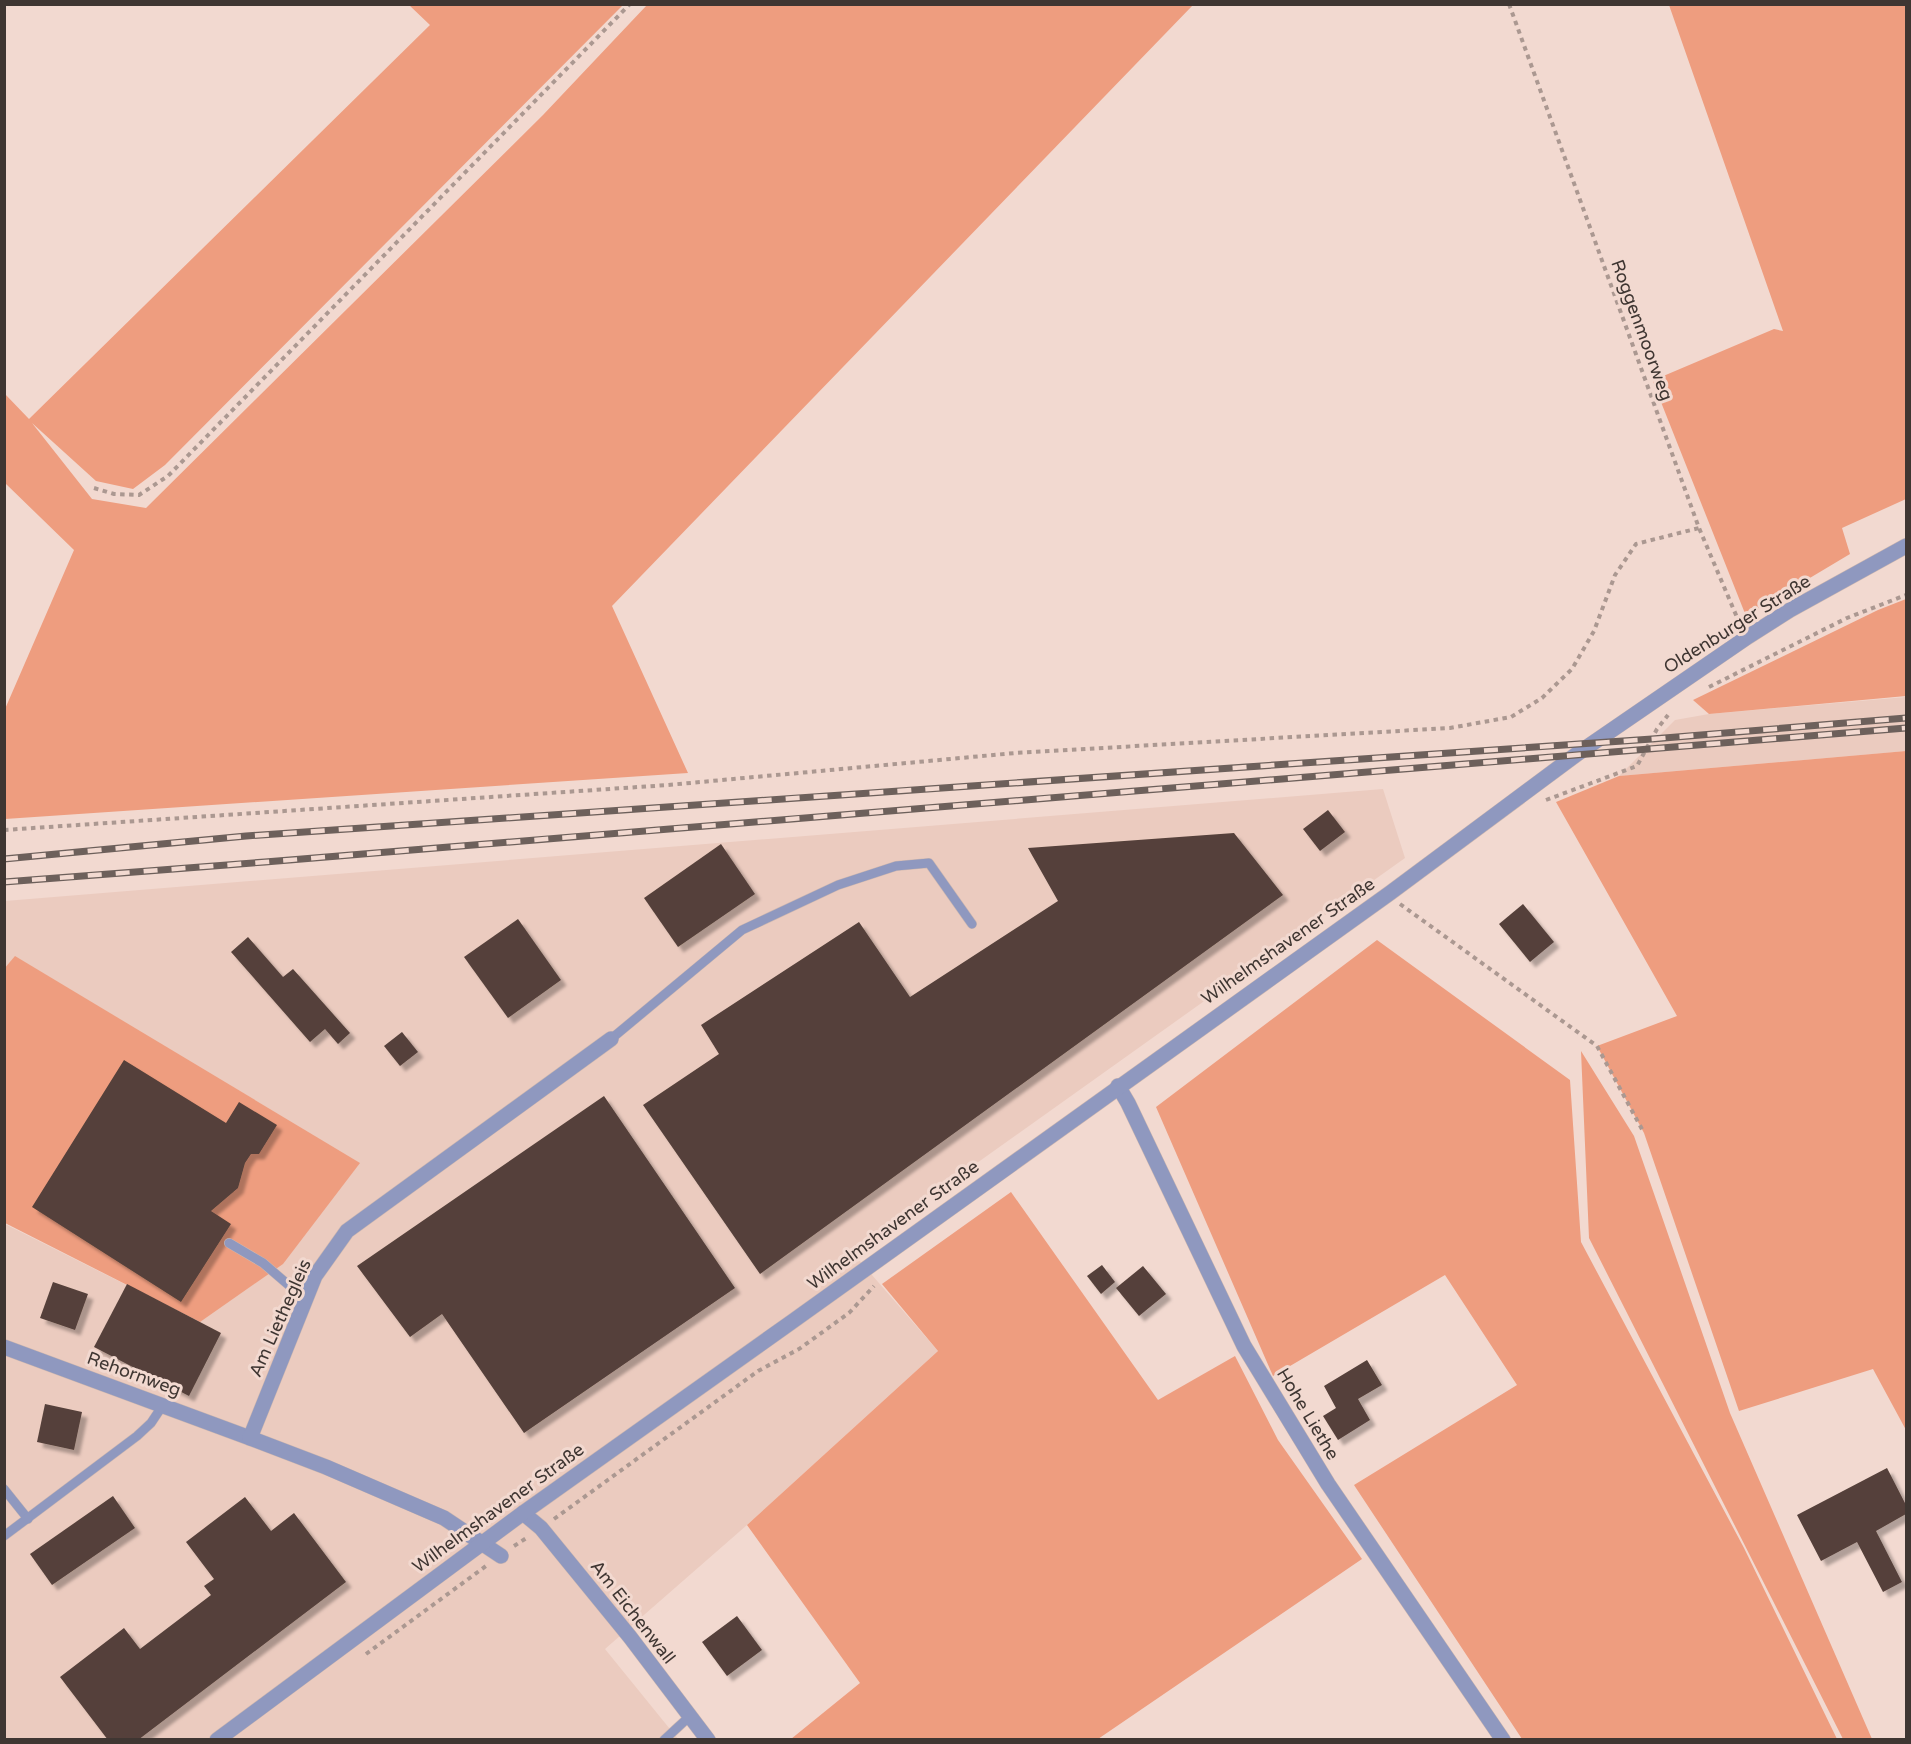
<svg xmlns="http://www.w3.org/2000/svg" width="1911" height="1744" viewBox="0 0 1911 1744" font-family="'Varela Round',sans-serif">
  <style>
    .built { fill: #ebcbbf }
    .green { fill: #ee9d7f }
    .building { fill: #55413a; filter: url(#shadow) }
    .lines { fill: none; stroke-linecap: round; stroke-linejoin: round }
    .service-casing { stroke: #ceb8b0; stroke-width: 10 }
    .minor-casing { stroke: #ceb8b0; stroke-width: 16 }
    .tertiary-casing { stroke: #ceb8b0; stroke-width: 16 }
    .path { stroke: #ab9891; stroke-width: 4; stroke-dasharray: 4.5 4.5; stroke-linecap: butt }
    .service { stroke: #8f98bf; stroke-width: 9 }
    .minor { stroke: #8f98bf; stroke-width: 15 }
    .tertiary { stroke: #8f98bf; stroke-width: 15 }
    .rail-casing { stroke: #6d605b; stroke-width: 7 }
    .rail { stroke: #f2d9d0; stroke-width: 4.5; stroke-dasharray: 14; stroke-linecap: butt }
    .labels { text-anchor: middle; stroke-width: 6; stroke-linejoin: round; paint-order: stroke }
    .street-label { font-size: 18px; fill: #3f3632; stroke: #f2d9d0 }
  </style>
  <defs>
    <filter id="shadow"><feDropShadow dx="5.5" dy="5.5" stdDeviation="1.5" flood-color="#0004"/></filter>
  </defs>
  <rect width="100%" height="100%" fill="#f2d9d0"/>
  <g class="built">
    <path d="M1906,697v54l-287,25 56,-56 34,-6z"/>
    <path d="M1383,789l22,69 -553,394 86,99 -191,174 -142,124 73,90h-673v-515l195,98 -185,-365 -10,12v-68z"/>
  </g>
  <g class="green">
    <path d="M409,5h214l-458,460 -32,24 -37,-8 -64,-58 60,76 54,9 397,-393 104,-110h546l-581,601 76,167 -683,46v-110l69,-159 -69,-67v-89l24,25 401,-394z"/>
    <path d="M1669,5h237v494l-64,29 8,26 -104,62 -93,-234 8,-5 113,-48 9,2z"/>
    <path d="M1906,599v97l-197,18 -16,-14 185,-90z"/>
    <path d="M1906,751v679l-33,-61 -134,42 -95,-278 -47,-87 80,-30 -121,-214 63,-26z"/>
    <path d="M1377,940l193,140 11,162 163,306 93,191h-315l-168,-254 163,-100 -72,-110 -172,101 -117,-269z"/>
    <path d="M15,956l345,207 -77,101 -83,58 -195,-99 -1,-254z"/>
    <path d="M1581,1051l53,85 96,277 142,326h-29l-254,-501z"/>
    <path d="M1011,1192l147,208 77,-44 43,84 84,119 -264,180h-307l69,-56 -113,-158 191,-174 -56,-67z"/>
  </g>
  <g class="building">
    <path d="M1328,810l17,22 -25,19 -17,-22z"/>
    <path d="M1234,833l49,62 -523,379 -117,-169 76,-51 -18,-29 158,-103 51,75 148,-96 -30,-53z"/>
    <path d="M721,844l34,50 -77,53 -34,-49z"/>
    <path d="M1523,904l31,38 -24,20 -31,-38z"/>
    <path d="M518,919l43,61 -53,38 -44,-61z"/>
    <path d="M248,937l35,40 10,-8 57,64 -12,11 -13,-15 -15,13 -79,-90z"/>
    <path d="M402,1032l16,20 -18,14 -16,-20z"/>
    <path d="M124,1060l102,63 13,-21 38,23 -18,29h-8l-6,9 -7,25 -27,23 20,13 -50,78 -149,-95z"/>
    <path d="M604,1096l131,192 -211,145 -82,-119 -32,23 -53,-71z"/>
    <path d="M1102,1265l13,17 -14,12 -14,-18z"/>
    <path d="M1143,1266l23,28 -27,22 -23,-28z"/>
    <path d="M53,1282l35,12 -13,36 -35,-12z"/>
    <path d="M127,1284l94,49 -32,63 -95,-49z"/>
    <path d="M1367,1360l15,25 -24,14 12,21 -32,20 -15,-24 13,-8 -12,-22z"/>
    <path d="M45,1404l37,8 -8,38 -37,-8z"/>
    <path d="M1887,1468l19,37v9l-30,17 26,51 -19,10 -26,-50 -36,19 -24,-46z"/>
    <path d="M113,1496l22,32 -83,57 -22,-31z"/>
    <path d="M245,1497l26,34 23,-18 52,69 -208,158h-30l-48,-63 64,-49 16,21 71,-54 -7,-9 10,-7 -28,-37z"/>
    <path d="M737,1616l25,34 -35,26 -25,-34z"/>
  </g>
  <g class="lines">
    <g class="service-casing">
      <g id="service">
        <path d="M611,1039l131,-109 96,-45 58,-19 33,-3 43,61"/>
        <path d="M229,1243l34,20 43,37"/>
        <path d="M4,1489l24,30"/>
        <path d="M4,1536l133,-100 14,-13 12,-18"/>
        <path d="M664,1740l26,-24"/>
      </g>
    </g>
    <g class="minor-casing">
      <g id="minor">
        <path d="M1118,1086l10,17 116,243 84,138 175,256"/>
        <path d="M4,1347l246,91"/>
        <path d="M523,1513l18,15 89,109 78,103"/>
        <path d="M501,1556l-57,-38 -118,-51 -76,-29 65,-162 32,-45 264,-192"/>
      </g>
    </g>
    <g class="tertiary-casing">
      <path id="tertiary" d="M217,1740l306,-227 270,-192 597,-428 187,-139 169,-116 44,-28 116,-64"/>
    </g>
    <g class="path">
      <path d="M1509,4l190,524 40,94"/>
      <path d="M94,488l20,6 25,1 29,-19 462,-472"/>
      <path d="M1709,687l138,-69 59,-23"/>
      <path d="M1546,800l91,-34 20,-37 11,-14"/>
      <path d="M4,830l664,-45 347,-32 435,-25 61,-11 31,-19 30,-29 22,-38 21,-56 21,-31 63,-16"/>
      <path d="M1400,904l197,142 47,87"/>
      <path d="M554,1519l204,-148 41,-22 50,-36 25,-27"/>
      <path d="M514,1546l14,-9"/>
      <path d="M366,1654l120,-88"/>
    </g>
    <use href="#service" class="service"/>
    <use href="#minor" class="minor"/>
    <use href="#tertiary" class="tertiary"/>
    <g class="rail-casing">
      <g id="rail">
        <path d="M4,859l242,-23 1406,-97 254,-21"/>
        <path d="M4,882l261,-20 1641,-134"/>
      </g>
    </g>
    <use href="#rail" class="rail"/>
  </g>
  <g class="labels">
    <g class="street-label">
      <text transform="translate(1642 330) rotate(70)" y="6">Roggenmoorweg</text>
      <text transform="translate(1737 624) rotate(-32)" y="6">Oldenburger Straße</text>
      <text transform="translate(1288 941) rotate(-35)" y="6">Wilhelmshavener Straße</text>
      <text transform="translate(893 1225) rotate(-36)" y="6">Wilhelmshavener Straße</text>
      <text transform="translate(280 1318) rotate(-66)" y="6">Am Liethegleis</text>
      <text transform="translate(134 1374) rotate(20)" y="6">Rehornweg</text>
      <text transform="translate(1308 1414) rotate(59)" y="6">Hohe Liethe</text>
      <text transform="translate(498 1508) rotate(-36)" y="6">Wilhelmshavener Straße</text>
      <text transform="translate(633 1612) rotate(52)" y="6">Am Eichenwall</text>
    </g>
  </g>
  <rect width="1911" height="1744" fill="none" stroke="#3f3632" stroke-width="12"/>
</svg>
